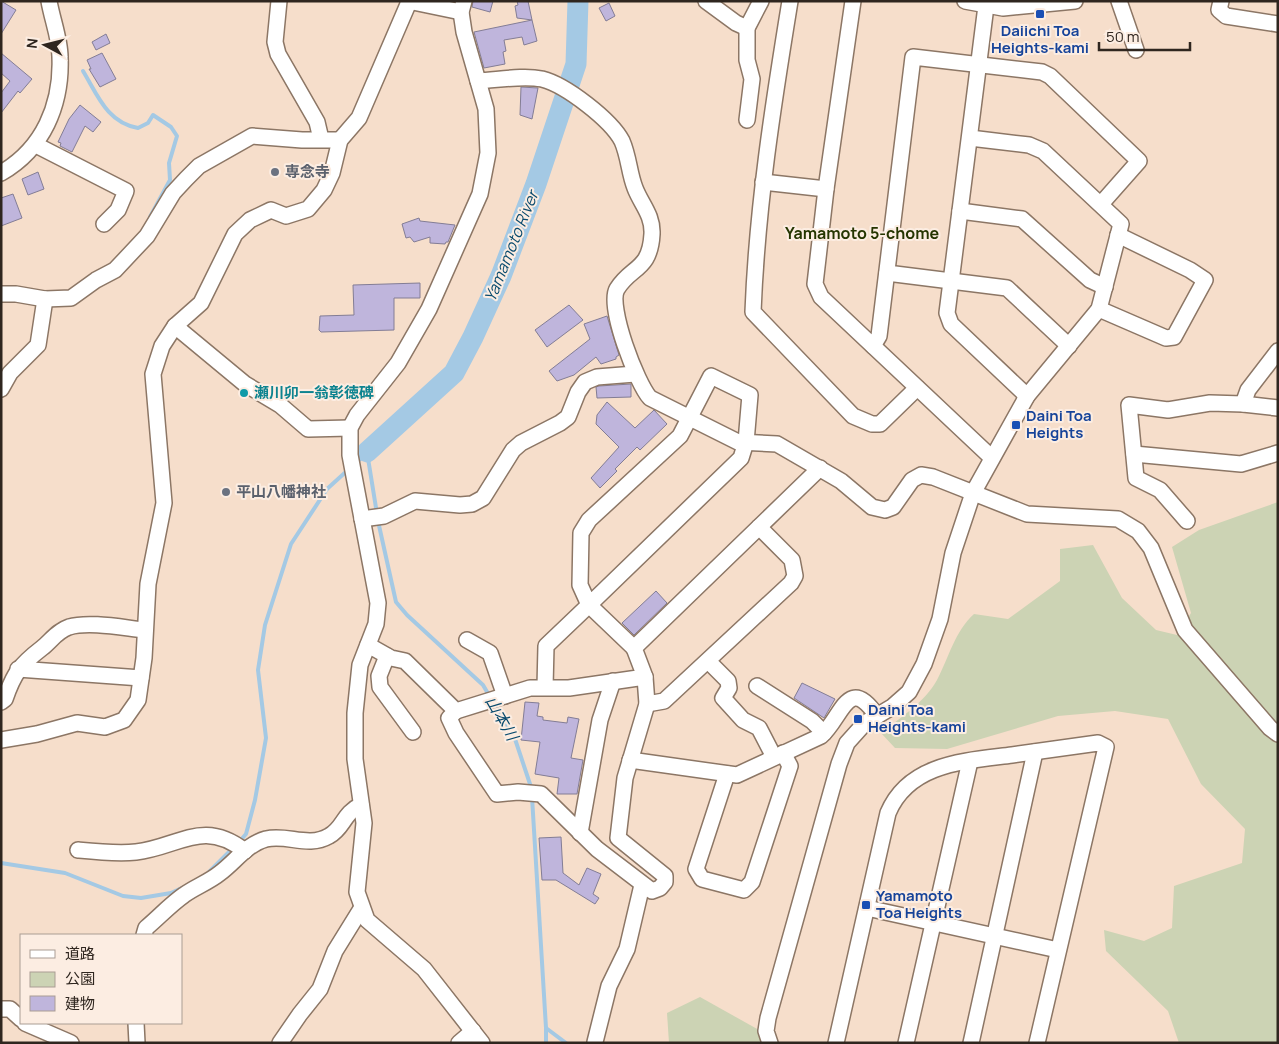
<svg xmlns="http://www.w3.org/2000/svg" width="1279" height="1044" viewBox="0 0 1279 1044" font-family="Manrope,'Noto Sans JP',sans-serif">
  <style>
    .green { fill: #ccd3b4 }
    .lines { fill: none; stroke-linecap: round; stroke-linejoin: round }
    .stream { stroke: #a4c9e4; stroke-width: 4 }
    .river { stroke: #a4c9e4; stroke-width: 21 }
    .building { fill: #bfb5dc; stroke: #837d95 }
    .minor-casing { stroke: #8c7665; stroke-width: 18 }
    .minor { stroke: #fff; stroke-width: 15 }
    .transit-dot { fill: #1a4fb4; stroke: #fcede2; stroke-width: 2 }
    .worship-dot { fill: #6b7280; stroke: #fcede2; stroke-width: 2 }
    .culture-dot { fill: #0f9aa8; stroke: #fcede2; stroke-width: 2 }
    .labels { text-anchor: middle; stroke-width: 4; stroke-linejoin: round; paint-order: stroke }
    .transit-label { font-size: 15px; font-weight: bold; fill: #164399; stroke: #fcede2; text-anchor: start }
    .worship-label { font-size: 15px; font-weight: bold; fill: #5b616d; stroke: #fcede2; text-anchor: start }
    .culture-label { font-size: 15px; font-weight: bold; fill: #0d838f; stroke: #fcede2; text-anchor: start }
    .neighbourhood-label { font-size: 16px; font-weight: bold; fill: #253500; stroke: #fcede2 }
    .water-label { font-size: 16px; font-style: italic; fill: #0a4b6e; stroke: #fcede2 }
  </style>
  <rect width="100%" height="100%" fill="#f6decb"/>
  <g class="green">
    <path d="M1278,502v541h-99l-11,-32 -62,-60 -2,-21 40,11 28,-13 2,-42 68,-23 3,-34 -44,-45 -33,-65 -53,-8 -57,5 -111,33 -52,-1 -14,-15c19,-15 44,-31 56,-53 12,-23 18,-49 37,-66l34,5 52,-38v-32l33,-4 29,53 34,32 21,5 14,-22 -19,-66 27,-17z"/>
    <path d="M700,997l59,33 5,13h-95l-2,-30z"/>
  </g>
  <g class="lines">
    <g class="stream">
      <path d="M83,71c14,23 24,52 55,57l10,-5 5,-8 18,12 6,9 -8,27 1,17 -20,37"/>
      <path d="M367,452l10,62"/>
      <path d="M356,463l11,-11"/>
      <path d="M378,521l18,81 11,13 76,70 7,12"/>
      <path d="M494,703l20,33 18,54"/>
      <path d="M532,797l14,231 20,15"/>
      <path d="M239,842l7,-8 9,-34 11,-62 -8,-68 7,-45 26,-81 36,-55 22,-20"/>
      <path d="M1,863l64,10 58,23 18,2 30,-5 13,-6"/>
      <path d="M209,872l25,-25"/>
      <path d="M546,1043v-15"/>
    </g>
    <path class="river" d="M367,452l87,-79 19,-36 28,-61 35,-92 40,-120 2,-63"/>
  </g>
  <g class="building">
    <path d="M1,1l15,9 -15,24z"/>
    <path d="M473,1h20l-3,11 -18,-5z"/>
    <path d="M517,1h11l4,19 -15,-2 -2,-12 3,-1z"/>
    <path d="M609,3l6,13 -9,5 -7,-13z"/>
    <path d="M532,20l5,21 -13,4 -2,-8 -18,3 2,11 -3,1 2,12 -21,4 -10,-36z"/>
    <path d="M106,34l4,9 -14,7 -4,-8z"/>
    <path d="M1,53l31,26 -12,14 -2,-2 -17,22v-20l9,-12 -9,-8z"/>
    <path d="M102,53l14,26 -16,8 -11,-18h2l-4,-9z"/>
    <path d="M521,87l17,1 -6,31 -12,-4z"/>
    <path d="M80,105l21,17 -8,10 -8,-6 -13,26 -12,-6 1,-3 -3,-1 11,-23z"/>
    <path d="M38,172l6,17 -16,6 -6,-16z"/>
    <path d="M13,194l9,24 -21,8v-28z"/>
    <path d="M419,218l1,3 35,4 -7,17h-2l-1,2 -15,-1v-6l-16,5 -4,-5 -4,1 -4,-14z"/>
    <path d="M420,283v15h-26v32l-73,2 -2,-2 1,-14 34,-1 -1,-30z"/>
    <path d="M569,305l14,15 -36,27 -12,-17z"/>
    <path d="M607,316l12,39 -3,2v2l-15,5 -5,-7 -22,18 -17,6 -8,-10 41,-32 -6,-15z"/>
    <path d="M631,384v13l-34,1 -1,-11 3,-1z"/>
    <path d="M607,402l28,26 19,-18 13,14 -27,26 -3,-3 -22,22 2,2 -17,17 -9,-10 28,-31 -23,-23 1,-9z"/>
    <path d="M656,591l11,12 -33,32 -12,-12z"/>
    <path d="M802,683l33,16 -11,19 -30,-20z"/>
    <path d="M525,702l14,1 -2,13 6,1v3l24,3 1,-6 11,2 -8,39 12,2 -6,34h-20l2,-16 -24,-4 5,-32 -19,-2z"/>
    <path d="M561,837l2,36 16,12 8,-17 14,6 -8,20 6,4 -4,6 -39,-24h-14l-3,-42z"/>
  </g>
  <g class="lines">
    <g class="minor-casing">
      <g id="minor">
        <path d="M279,1l-4,41 3,12 39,68 4,17"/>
        <path d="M408,1l53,11"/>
        <path d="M464,1l-3,11 3,20 22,77 2,44 -8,41 -51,115 -31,54 -41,52 -7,13v27l28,148 -2,21 -16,41 -5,48v46l9,64 -7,69 10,28 57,49 58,74"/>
        <path d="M706,1l30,22 11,5"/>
        <path d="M790,1c-17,104 -33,206 -37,311l100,104 19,8h8l37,-36"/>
        <path d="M853,1l-27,188 -11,95 6,13 171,161"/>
        <path d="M965,1l38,7 72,-7"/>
        <path d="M1119,1l17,49"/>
        <path d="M1221,1l-2,9 7,6 52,8"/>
        <path d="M986,6l-39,307 4,11 76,72"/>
        <path d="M478,81c20,-1 45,-6 64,-2 24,6 69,41 80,62 7,16 7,32 13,47 6,16 18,27 17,46 -2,37 -21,32 -35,55 -10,17 20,95 33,109l88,44 39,2 64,37 31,26 13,3 8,-3 19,-27 9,-5 12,2 94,37 91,5 20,12 13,17 34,82 85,98 8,6"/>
        <path d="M747,120l5,-41 -5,-19v-32l14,-27"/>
        <path d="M36,145l90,46 -8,19 -14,14"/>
        <path d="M1,173c42,-24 61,-68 59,-116 0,-18 -8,-38 -11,-56"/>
        <path d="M763,182l63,7"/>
        <path d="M960,211l62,8 68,61 15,7"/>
        <path d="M887,273l120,15 62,58"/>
        <path d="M1,294h15l29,5 26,-1 25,-18 19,-10 32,-34 26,-43 13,-14 13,-13 53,-30 50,4h38"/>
        <path d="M1099,309l67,29 8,-1 31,-57 -15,-10 -72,-35"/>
        <path d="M175,326l70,58 35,21 28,24 42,-1"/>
        <path d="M873,346l6,-10 34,-279 129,15 8,4 89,85 -38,43"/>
        <path d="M1,389l9,-16 28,-28 7,-46"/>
        <path d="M1243,404l5,-14 30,-39"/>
        <path d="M1134,454l107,10 37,-11"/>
        <path d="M362,519l22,-3 31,-15 45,4 12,-1 11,-6 30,-48 8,-7 39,-20 8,-6 10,-25 7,-10 12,-5 38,-3"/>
        <path d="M1187,521l-27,-31 -24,-12 -7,-73 39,5 42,-7 33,1 35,4"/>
        <path d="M467,640l23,13 15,43"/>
        <path d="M368,645l23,13 14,3 51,50 74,-23h39l76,-11 -11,-29 186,-180"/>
        <path d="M387,656l-8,20 1,11 33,45"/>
        <path d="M708,661l20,20 1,7 -6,10 20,22 16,8 15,29"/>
        <path d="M18,669l123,9"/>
        <path d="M757,686l55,35 12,12"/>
        <path d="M545,687l1,-41 43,-41 152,-147 5,-16 4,-47 -39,-19 -31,60 -91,84 -8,13 -1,52 9,20 45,43"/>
        <path d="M1,702l4,-3c9,-26 15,-34 37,-51 9,-7 15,-17 27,-21 20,-6 55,1 76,3"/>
        <path d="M647,704l17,-3 127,-118 4,-7 -3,-16 -33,-33"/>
        <path d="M456,711l-7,7 7,15 41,61 21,-2 23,2 56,55 55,42 8,-3 5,-6v-6l-47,-38 7,-60 22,-74 -2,-27"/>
        <path d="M1,740l36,-6 40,-11 28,4 19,-7 14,-20 6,-42 4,-74 16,-81 -11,-129 9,-28 13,-20 26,-23 34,-69 15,-14 21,-10 15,6 22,-7 16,-19 8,-17 8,-33 19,-22 50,-116"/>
        <path d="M630,760l107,15 84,-39c21,-18 27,-63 56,-20"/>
        <path d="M727,774l-31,95 6,10 42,11 8,-8 38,-116 -7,-13"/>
        <path d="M580,833l20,-113 13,-39"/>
        <path d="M78,850c20,2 39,4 58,2 43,-5 67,-34 109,-1"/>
        <path d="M867,908l191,42"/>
        <path d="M144,935l2,-7c13,-11 25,-24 38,-33 11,-8 25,-13 36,-22 15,-11 27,-29 46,-34 22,-5 42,9 63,-3 15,-8 14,-23 32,-31"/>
        <path d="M1,1009h9l11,10"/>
        <path d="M25,1023l46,20"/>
        <path d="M136,1023l1,20"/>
        <path d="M595,1042l14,-56 18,-37 15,-64"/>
        <path d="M280,1043l20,-29 20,-25 15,-38 26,-42"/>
        <path d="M459,1043l14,-12"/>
        <path d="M770,1043l-4,-12 2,-13 71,-254 8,-21 18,-20 27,-16 17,-15 15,-28 16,-45 13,-66 20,-60 54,-97 72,-87 22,-85 -78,-73 -14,-6 -59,-7"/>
        <path d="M836,1043l52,-230c21,-50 77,-52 124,-58 29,-4 58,-8 86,-12l8,4 -69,296"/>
        <path d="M906,1043l64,-282"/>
        <path d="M971,1043l64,-291"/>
      </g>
    </g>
    <use href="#minor" class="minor"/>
  </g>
  <g class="transit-dot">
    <rect x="1035" y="9" width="10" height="10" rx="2.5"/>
    <rect x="1011" y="420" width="10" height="10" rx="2.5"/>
    <rect x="853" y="714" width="10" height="10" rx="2.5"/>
    <rect x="861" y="900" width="10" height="10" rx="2.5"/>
  </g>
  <g class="worship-dot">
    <circle cx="275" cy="172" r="5"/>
    <circle cx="226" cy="492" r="5"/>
  </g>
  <circle class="culture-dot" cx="244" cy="393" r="5"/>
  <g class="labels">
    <g class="transit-label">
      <text x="1040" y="36" text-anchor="middle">Daiichi Toa<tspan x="1040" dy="17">Heights-kami</tspan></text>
      <text x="1026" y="421">Daini Toa<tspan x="1026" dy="17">Heights</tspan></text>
      <text x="868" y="715">Daini Toa<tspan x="868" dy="17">Heights-kami</tspan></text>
      <text x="876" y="901">Yamamoto<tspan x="876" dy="17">Toa Heights</tspan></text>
    </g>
    <g class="worship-label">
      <text x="285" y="177">専念寺</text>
      <text x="236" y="497">平山八幡神社</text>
    </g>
    <g class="culture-label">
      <text x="254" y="398">瀬川卯一翁彰徳碑</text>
    </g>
    <g class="neighbourhood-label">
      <text x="862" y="239">Yamamoto 5-chome</text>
    </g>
    <g class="water-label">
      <text transform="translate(511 246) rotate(-68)" y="6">Yamamoto River</text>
      <text transform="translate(502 718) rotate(60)" y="6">山本川</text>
    </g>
  </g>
  <rect width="1279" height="1044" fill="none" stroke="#2f261f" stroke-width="5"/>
  <rect x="20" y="934" width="162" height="90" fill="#fcede2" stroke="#aa9d94"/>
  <rect x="30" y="950" width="25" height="8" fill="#ffffff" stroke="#aa9d94"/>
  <text x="65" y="959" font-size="15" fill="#2f261f">道路</text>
  <rect x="30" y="972" width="25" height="15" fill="#ccd3b4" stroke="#aa9d94"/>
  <text x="65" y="984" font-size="15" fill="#2f261f">公園</text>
  <rect x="30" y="996" width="25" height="15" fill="#bfb5dc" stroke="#aa9d94"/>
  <text x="65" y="1009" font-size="15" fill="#2f261f">建物</text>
  <g transform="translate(45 45) rotate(277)" stroke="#fcede2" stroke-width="4" paint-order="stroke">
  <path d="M0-4L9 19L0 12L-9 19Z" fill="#2f261f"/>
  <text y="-8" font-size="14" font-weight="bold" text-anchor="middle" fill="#2f261f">N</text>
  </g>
  <path d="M1099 42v8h91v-8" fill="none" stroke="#2f261f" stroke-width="2.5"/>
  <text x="1106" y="42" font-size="15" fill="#2f261f" stroke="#fcede2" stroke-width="4" paint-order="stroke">50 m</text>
</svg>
